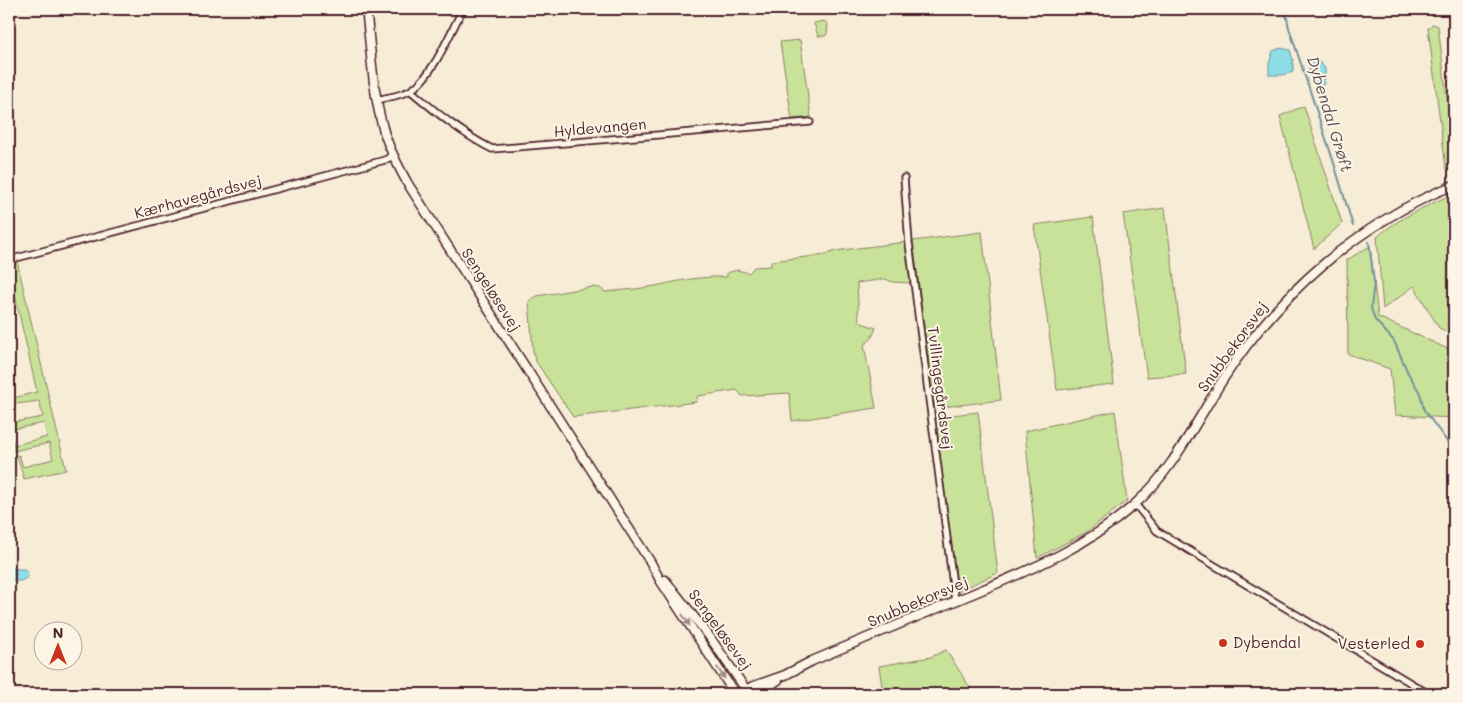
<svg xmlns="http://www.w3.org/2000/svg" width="1463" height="703" viewBox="0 0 1463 703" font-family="Mali,sans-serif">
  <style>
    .green { fill: #c8e399; stroke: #898162 }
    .water { fill: #8ddee7; stroke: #72929c }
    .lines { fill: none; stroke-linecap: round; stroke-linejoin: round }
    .stream { stroke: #72929c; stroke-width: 2 }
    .street-casing { stroke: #4a1f2b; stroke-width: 9 }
    .secondary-casing { stroke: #4a1f2b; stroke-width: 11 }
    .street { stroke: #fcf5e5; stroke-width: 5.5 }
    .secondary { stroke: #fcf5e5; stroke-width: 8 }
    .oneway { fill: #a38a88 }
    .poi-dot { fill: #c8321e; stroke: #fcf5e5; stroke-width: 2 }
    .labels { text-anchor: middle; stroke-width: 4; stroke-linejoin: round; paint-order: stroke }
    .street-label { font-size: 15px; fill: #4a1f2b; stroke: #fcf5e5 }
    .poi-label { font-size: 15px; fill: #4a1f2b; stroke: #fcf5e5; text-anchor: start }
    .water-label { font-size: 16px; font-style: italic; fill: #5b4f5a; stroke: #fcf5e5 }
  </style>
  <rect width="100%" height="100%" fill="#f7ecd6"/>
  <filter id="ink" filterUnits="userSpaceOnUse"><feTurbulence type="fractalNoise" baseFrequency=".02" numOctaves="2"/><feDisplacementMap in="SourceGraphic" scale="10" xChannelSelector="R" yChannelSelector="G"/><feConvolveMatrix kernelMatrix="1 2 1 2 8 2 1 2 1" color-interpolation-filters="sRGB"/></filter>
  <g filter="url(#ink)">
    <g class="green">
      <path d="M824,21l4,3 -1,10 -2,2h-7l-4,-13z"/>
      <path d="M1433,24l5,2 16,128v12l-4,4 -4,-2 -18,-140z"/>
      <path d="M800,40l11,77 -19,2 -12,-77z"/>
      <path d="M1304,106l38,117 -28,26 -34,-133z"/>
      <path d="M1454,193v140l-7,-1 -8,-4 -25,-42 -31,23 -6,-72c22,-20 51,-31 77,-44z"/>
      <path d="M1165,208l21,166 -39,3 -24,-163z"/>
      <path d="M1093,217l21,167 -57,6 -23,-165z"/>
      <path d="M982,232l19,168 -66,8 -22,-167z"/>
      <path d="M906,242l5,41 -19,-1 -6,-3 -29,4 2,39 17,6 -5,11 -7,6 12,63 -84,13 -3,-28 -47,3 -5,-6 -39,6 -2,6 -123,15 -38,-57 -2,-9 -4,-50 8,-5 55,-9 8,1 5,4c18,-2 37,-3 55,-7 22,-5 44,-9 67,-8v-4l10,-3 12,3 5,-6 17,-1v-5l54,-6 10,-4z"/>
      <path d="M1370,246l8,71 72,33 4,45v23l-59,-3 -5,-46 -42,-15 -1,-94z"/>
      <path d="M17,261l49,209 -42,9 -7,-23 2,-1 4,12 30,-8 -4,-16 -35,8c-4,-4 -6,-13 -4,-18l4,12 33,-8 -3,-14 -35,7v-7l34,-6 -4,-16 -30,4v-6l28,-7 -28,-123v-6z"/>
      <path d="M1115,411l12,90 -42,32 -48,25 -12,-127z"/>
      <path d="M978,412l20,161 -40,18 -23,-174z"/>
      <path d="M665,582l52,69 24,37 1,3 -2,1 -3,-2 -21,-33 -13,-15z"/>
      <path d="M946,650l28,44h-91l-4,-28 52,-9z"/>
    </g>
    <g class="water">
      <path d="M1281,48l9,2 3,10v12l-11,3h-13v-11l4,-13z"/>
      <path d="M1318,61l7,7c0,9 1,17 -7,22l-6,-10 -3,-11 3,-6z"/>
      <path d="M9,569h16l2,2 1,6 -7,4h-12z"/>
    </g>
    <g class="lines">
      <g class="stream">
        <path d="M1285,9l4,19 44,132 20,66"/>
        <path d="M1369,242l5,40 -3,26 4,12 19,21 14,32 12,20 4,17 30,41"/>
      </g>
      <g class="street-casing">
        <g id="street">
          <path d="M411,91c25,21 51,43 81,58l318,-27"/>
          <path d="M377,100c11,-3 24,-4 34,-10 21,-12 40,-59 52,-81"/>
          <path d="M904,178l5,65 46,358"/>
          <path d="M9,260l376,-100 8,-4"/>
          <path d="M1135,504l22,27 272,163"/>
        </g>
      </g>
      <g class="secondary-casing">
        <g id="secondary">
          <path d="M366,9c5,38 6,81 17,119 5,19 15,38 25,56l243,379 9,17 75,114"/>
          <path d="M665,580l44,56 40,58"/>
          <path d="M743,694l8,-7 34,-12 27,-14c47,-20 94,-40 141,-59 66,-28 126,-49 181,-97 38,-33 61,-82 88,-124 56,-87 135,-157 232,-196"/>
          <path d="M758,694l20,-14"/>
        </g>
      </g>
      <use href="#street" class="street"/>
      <use href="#secondary" class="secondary"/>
    </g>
    <defs><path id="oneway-solid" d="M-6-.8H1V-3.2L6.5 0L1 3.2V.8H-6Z" transform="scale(1.25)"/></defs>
    <g class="oneway">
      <use href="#oneway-solid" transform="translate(686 620) rotate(57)"/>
      <use href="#oneway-solid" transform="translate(721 673) rotate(56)"/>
    </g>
  </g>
  <g class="poi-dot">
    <circle cx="1223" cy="643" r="5"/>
    <circle cx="1420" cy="644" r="5"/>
  </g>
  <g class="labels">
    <g class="street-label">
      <text transform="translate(600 128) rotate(-5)" y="5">Hyldevangen</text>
      <text transform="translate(198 197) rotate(-15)" y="5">Kærhavegårdsvej</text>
      <text transform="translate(491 290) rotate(57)" y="5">Sengeløsevej</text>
      <text transform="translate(1233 347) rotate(-54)" y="5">Snubbekorsvej</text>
      <text transform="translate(940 388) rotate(83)" y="5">Tvillingegårdsvej</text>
      <text transform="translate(918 602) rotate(-23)" y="5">Snubbekorsvej</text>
      <text transform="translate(720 630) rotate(54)" y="5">Sengeløsevej</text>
    </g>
    <g class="poi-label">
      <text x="1233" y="648">Dybendal</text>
      <text x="1410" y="649" text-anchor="end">Vesterled</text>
    </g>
    <g class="water-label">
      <text transform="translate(1330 114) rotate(73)" y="6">Dybendal Grøft</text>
    </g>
  </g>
  <rect width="1463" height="703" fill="none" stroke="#fcf5e5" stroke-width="30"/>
  <rect x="15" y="15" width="1433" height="673" fill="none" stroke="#4a1f2b" stroke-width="2" filter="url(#ink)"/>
  <g transform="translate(58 646)"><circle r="24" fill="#fcf5e5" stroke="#b59f9b"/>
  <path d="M0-4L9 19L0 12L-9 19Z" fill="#c8321e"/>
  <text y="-8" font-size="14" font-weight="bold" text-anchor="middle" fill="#4a1f2b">N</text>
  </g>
</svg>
